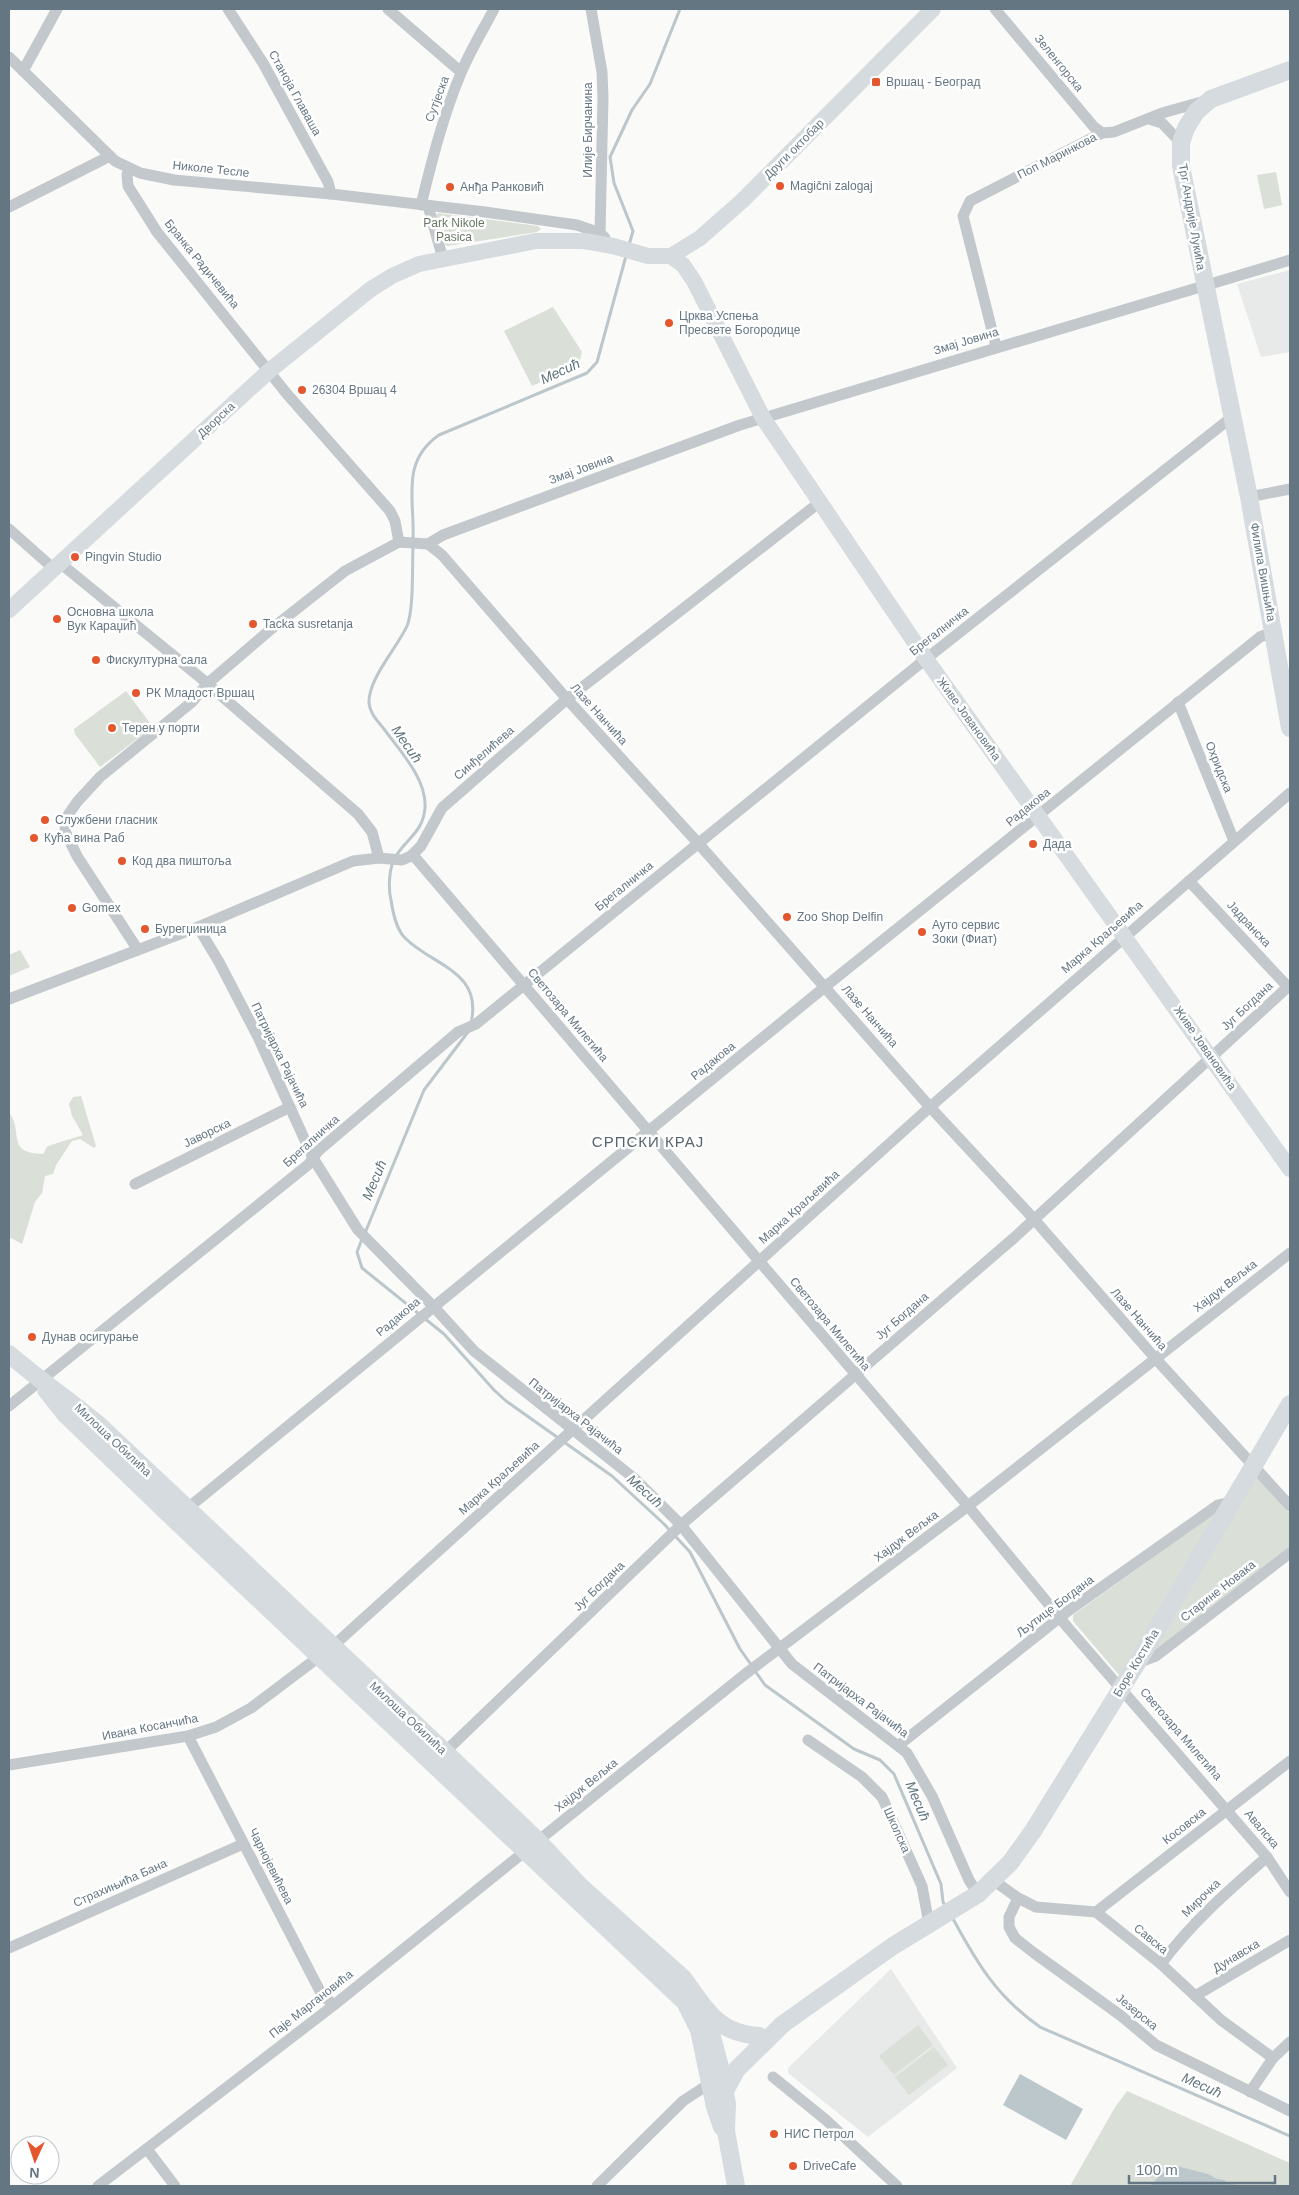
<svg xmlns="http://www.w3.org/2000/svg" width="1299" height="2195" viewBox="0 0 1299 2195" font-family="Arial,sans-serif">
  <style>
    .built { fill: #e8e9e9 }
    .green { fill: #dadfd7 }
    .water { fill: #bbc7cb }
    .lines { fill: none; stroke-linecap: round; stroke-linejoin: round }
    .stream { stroke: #bbc7cb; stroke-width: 3 }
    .street { stroke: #c3c8cc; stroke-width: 11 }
    .secondary { stroke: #d6dbdf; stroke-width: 16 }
    .primary { stroke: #d6dbdf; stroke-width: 18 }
    .poi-dot { fill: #e4572e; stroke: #fff; stroke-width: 2 }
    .labels { text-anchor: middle; stroke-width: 5; stroke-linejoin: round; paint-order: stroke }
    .street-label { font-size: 12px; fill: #657683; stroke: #fff }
    .poi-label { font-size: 12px; fill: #657683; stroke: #fff; text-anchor: start }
    .park-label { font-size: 12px; fill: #687a64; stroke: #fff }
    .water-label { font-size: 14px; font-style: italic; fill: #60757c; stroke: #fff }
    .quarter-label { font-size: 15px; letter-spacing: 1px; fill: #57646e; stroke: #fff }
  </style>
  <rect width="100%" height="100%" fill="#fafaf8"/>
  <g class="built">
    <path d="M1290,270v82l-29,5 -24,-73z"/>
    <path d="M891,1969l66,99 -89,69 -80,-64v-5z"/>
  </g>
  <g class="green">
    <path d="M1276,172l6,33 -18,4 -7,-34z"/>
    <path d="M438,213l100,13 3,3 -4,3 -89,14 -3,-1 -9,-30z"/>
    <path d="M553,307l29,45 -4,14 -46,20 -28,-55z"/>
    <path d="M126,691l27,36 -53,40 -25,-33 -1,-5z"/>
    <path d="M20,950l10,17 -21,9v-21z"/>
    <path d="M81,1096l15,50 -2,2 -14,-9 -8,2 -16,24 -3,9 -8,2 -3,17 -7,9 -13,42 -13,-7v-125c15,20 -4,41 34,42 2,-2 2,-5 4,-7 2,-2 31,-10 36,-12l-11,-19 -3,-12 4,-7z"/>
    <path d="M1256,1476l34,38v33l-135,107 -4,-1z"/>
    <path d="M1217,1512l-95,163h-3l-46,-54v-6z"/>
    <path d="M918,2025l15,20 -39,30 -15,-19z"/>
    <path d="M934,2047l14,18 -39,30 -14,-18z"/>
    <path d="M1127,2091l163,72v23h-220l44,-77z"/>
  </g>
  <g class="water">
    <path d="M1020,2074l63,35 -17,31 -63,-35z"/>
    <path d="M1173,2165l35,9 9,5 7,1 5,4 18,2h-96l6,-8z"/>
  </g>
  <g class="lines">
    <g class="stream">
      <path d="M629,245l4,-14 -19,-48 -4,-26 22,-47 18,-26 30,-75"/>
      <path d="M413,540c2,-40 -13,-78 26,-105l148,-62 10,-11 29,-106"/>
      <path d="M413,547c-1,20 1,62 -6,79 -10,22 -39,53 -38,77 1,11 9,18 15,26 16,22 43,50 41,79 -2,24 -18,30 -29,48 -7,10 -8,32 -5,44 2,13 5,29 14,38 28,28 78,33 66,85"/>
      <path d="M365,1233l59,-143 44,-58"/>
      <path d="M362,1239l-5,13 5,16 82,66 50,56 12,11 106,75 52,48 26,28 50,97 12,17"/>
      <path d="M755,1671l10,14 89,64 26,11 14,14 47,110 2,18 3,5"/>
      <path d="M952,1917c25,46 44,79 88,110l250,109"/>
    </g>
    <g class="street">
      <path d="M228,9l35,54 65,119 3,12"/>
      <path d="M388,9l73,63"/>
      <path d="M591,9l11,63 1,26 -3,135 5,5"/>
      <path d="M995,9l99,118 8,6"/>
      <path d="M9,57l106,104 25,12 34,7 157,14 154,18 92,13 23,8"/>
      <path d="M23,71l34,-62"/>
      <path d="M1149,119l13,4 19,20"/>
      <path d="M129,168l-2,7 1,11 29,46 130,162 103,117 5,10 4,21"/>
      <path d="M421,205c11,-45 22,-89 40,-132 9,-22 22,-43 33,-64"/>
      <path d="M428,206l15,53"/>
      <path d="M9,207l101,-51"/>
      <path d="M996,346l-33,-130 7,-15 132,-68 12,-1 48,-19 43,-12"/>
      <path d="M1249,497l41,-8"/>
      <path d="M9,529l45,40"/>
      <path d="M428,544l14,11 125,144 131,144 232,264 103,111 122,140 135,148"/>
      <path d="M60,563l142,116 156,135 14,18 7,26"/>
      <path d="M1178,702l56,139"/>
      <path d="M413,855l555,651 101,123 198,228 23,35"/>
      <path d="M1189,881l99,106"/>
      <path d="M198,927l21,35 39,75 55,121 45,72 75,76 41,45 161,128 46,46 111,139 115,89 25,43 37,84 9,14"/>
      <path d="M138,950l-61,-94 -12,-25 1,-13 11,-16 23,-25 92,-75 15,-18 63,-54 75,-59 54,-29 29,2 15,-9 297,-110 550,-165"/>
      <path d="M9,999l189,-72 155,-66 26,-3 23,2 9,-4 10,-10 21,-38 125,-109 253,-197"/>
      <path d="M135,1184l155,-77"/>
      <path d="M9,1406l300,-242 9,-13 140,-119 18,-8 441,-358 315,-249"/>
      <path d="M183,1512l643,-526 434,-349 13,-5"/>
      <path d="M1137,1663l19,-7 134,-103"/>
      <path d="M188,1736l134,259 12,10"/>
      <path d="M808,1740l54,37 20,20 40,89 7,38"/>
      <path d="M899,1745l169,-134 150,-106 16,-4"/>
      <path d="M445,1752l236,-227 334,-288 275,-252"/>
      <path d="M9,1765l179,-29 28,-9 35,-19 81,-61 598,-540 360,-314"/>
      <path d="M993,1880l25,18 18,9 60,5 65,52 60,56 52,38"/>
      <path d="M1018,1898l-9,19v10l6,11 19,15 86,62 36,30 134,66"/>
      <path d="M1096,1912l194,-151"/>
      <path d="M9,1948l234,-104"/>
      <path d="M1161,1964c30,-41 68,-74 106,-107"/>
      <path d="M1195,1996l95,-56"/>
      <path d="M773,2077l53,43 71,66"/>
      <path d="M1250,2092l23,-34 17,-16"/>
      <path d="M147,2149l28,37"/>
      <path d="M98,2186l236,-181 410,-330 224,-169 322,-253"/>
      <path d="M597,2186l86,-85 29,-19"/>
    </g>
    <g class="secondary">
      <path d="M671,256l12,9 11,16 69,137 163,241 364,510"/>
      <path d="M9,610l260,-239 102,-82 21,-13 27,-12 117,-23h48l29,5 35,10h23l29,-18 42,-37 191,-192"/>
    </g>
    <g class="primary">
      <path d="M1290,70l-79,29 -15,13 -10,16 -5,15v23l68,331 41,231"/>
      <path d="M9,1354c29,25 61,47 91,72l345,326 93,89 42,45 103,92 21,29 16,60 7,37 -1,27 10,55"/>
      <path d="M46,1390l19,24 110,106 510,482 14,28 16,77 7,20"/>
      <path d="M706,2009c14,18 30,25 53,27"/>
      <path d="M726,2089l11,-20 46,-45 110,-78 85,-52 32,-31 23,-32 104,-168 153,-259"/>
    </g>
  </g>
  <g class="poi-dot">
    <rect x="871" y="77" width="10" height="10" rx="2.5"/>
    <circle cx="780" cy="186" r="5"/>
    <circle cx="450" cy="187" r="5"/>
    <circle cx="669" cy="323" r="5"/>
    <circle cx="302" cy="390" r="5"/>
    <circle cx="75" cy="557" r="5"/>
    <circle cx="57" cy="619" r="5"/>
    <circle cx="253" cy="624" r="5"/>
    <circle cx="96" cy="660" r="5"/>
    <circle cx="136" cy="693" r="5"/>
    <circle cx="112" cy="728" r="5"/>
    <circle cx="45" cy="820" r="5"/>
    <circle cx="34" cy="838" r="5"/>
    <circle cx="1033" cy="844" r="5"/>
    <circle cx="122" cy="861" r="5"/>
    <circle cx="72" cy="908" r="5"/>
    <circle cx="787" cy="917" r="5"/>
    <circle cx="145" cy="929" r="5"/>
    <circle cx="922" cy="932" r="5"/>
    <circle cx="32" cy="1337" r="5"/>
    <circle cx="774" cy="2134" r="5"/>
    <circle cx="793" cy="2166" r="5"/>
  </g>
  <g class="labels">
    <g class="street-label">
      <text transform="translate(1059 63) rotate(51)" y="4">Зеленгорска</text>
      <text transform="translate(295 93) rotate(61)" y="4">Станоја Главаша</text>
      <text transform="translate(437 99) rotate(-70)" y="4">Сутјеска</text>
      <text transform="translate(588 130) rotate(-90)" y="4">Илије Бирчанина</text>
      <text transform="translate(794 149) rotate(-45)" y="4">Други октобар</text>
      <text transform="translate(1057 156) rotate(-27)" y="4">Поп Маринкова</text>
      <text transform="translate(211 169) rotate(6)" y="4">Николе Тесле</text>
      <text transform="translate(1192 217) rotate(80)" y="4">Трг Андрије Лукића</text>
      <text transform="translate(202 264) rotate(51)" y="4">Бранка Радичевића</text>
      <text transform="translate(966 341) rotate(-17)" y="4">Змај Јовина</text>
      <text transform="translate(216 420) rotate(-43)" y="4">Дворска</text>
      <text transform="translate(581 469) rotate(-20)" y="4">Змај Јовина</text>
      <text transform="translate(1263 572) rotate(80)" y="4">Филипа Вишњића</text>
      <text transform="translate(939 631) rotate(-38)" y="4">Брегалничка</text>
      <text transform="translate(599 714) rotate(48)" y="4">Лазе Нанчића</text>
      <text transform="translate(969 719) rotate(54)" y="4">Живе Јовановића</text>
      <text transform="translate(484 753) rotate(-41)" y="4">Синђелићева</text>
      <text transform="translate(1219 767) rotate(68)" y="4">Охридска</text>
      <text transform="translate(1028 807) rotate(-39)" y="4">Радакова</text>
      <text transform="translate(624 886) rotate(-39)" y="4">Брегалничка</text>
      <text transform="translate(1249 924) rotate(47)" y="4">Јадранска</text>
      <text transform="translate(1102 937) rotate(-41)" y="4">Марка Краљевића</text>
      <text transform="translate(1247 1006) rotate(-43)" y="4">Југ Богдана</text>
      <text transform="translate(568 1015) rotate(50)" y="4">Светозара Милетића</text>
      <text transform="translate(870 1016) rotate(49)" y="4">Лазе Нанчића</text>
      <text transform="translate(1205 1048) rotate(55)" y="4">Живе Јовановића</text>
      <text transform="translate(280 1055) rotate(64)" y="4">Патријарха Рајачића</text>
      <text transform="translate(713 1061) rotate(-39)" y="4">Радакова</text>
      <text transform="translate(207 1133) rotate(-26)" y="4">Јаворска</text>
      <text transform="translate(311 1141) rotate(-42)" y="4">Брегалничка</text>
      <text transform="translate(799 1207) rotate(-42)" y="4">Марка Краљевића</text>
      <text transform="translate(1225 1286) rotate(-38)" y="4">Хајдук Вељка</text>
      <text transform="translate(902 1316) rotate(-41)" y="4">Југ Богдана</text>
      <text transform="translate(398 1317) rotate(-40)" y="4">Радакова</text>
      <text transform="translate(1139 1319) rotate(49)" y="4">Лазе Нанчића</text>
      <text transform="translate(830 1324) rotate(50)" y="4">Светозара Милетића</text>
      <text transform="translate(576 1416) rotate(38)" y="4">Патријарха Рајачића</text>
      <text transform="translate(113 1440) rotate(43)" y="4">Милоша Обилића</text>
      <text transform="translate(499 1478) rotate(-42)" y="4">Марка Краљевића</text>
      <text transform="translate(906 1536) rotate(-37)" y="4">Хајдук Вељка</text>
      <text transform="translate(599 1586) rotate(-44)" y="4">Југ Богдана</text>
      <text transform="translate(1218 1591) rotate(-38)" y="4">Старине Новака</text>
      <text transform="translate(1055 1606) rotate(-37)" y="4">Љутице Богдана</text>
      <text transform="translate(1136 1663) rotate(-59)" y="4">Боре Костића</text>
      <text transform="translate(861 1700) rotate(37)" y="4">Патријарха Рајачића</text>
      <text transform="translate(408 1718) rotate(43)" y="4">Милоша Обилића</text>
      <text transform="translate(150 1727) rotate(-11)" y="4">Ивана Косанчића</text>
      <text transform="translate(1181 1734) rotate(49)" y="4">Светозара Милетића</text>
      <text transform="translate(586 1785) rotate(-39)" y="4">Хајдук Вељка</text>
      <text transform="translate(1184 1826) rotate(-38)" y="4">Косовска</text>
      <text transform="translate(1262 1829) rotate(50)" y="4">Авалска</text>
      <text transform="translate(897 1830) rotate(66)" y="4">Школска</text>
      <text transform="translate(271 1866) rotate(63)" y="4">Чарнојевићева</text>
      <text transform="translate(120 1883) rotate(-24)" y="4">Страхињића Бана</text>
      <text transform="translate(1201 1898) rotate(-44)" y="4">Мирочка</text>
      <text transform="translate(1151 1939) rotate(39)" y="4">Савска</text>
      <text transform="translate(1236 1956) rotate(-31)" y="4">Дунавска</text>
      <text transform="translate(311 2004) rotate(-38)" y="4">Паје Маргановића</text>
      <text transform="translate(1137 2012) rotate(39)" y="4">Језерска</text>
    </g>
    <g class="poi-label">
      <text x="886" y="86">Вршац - Београд</text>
      <text x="790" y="190">Magični zalogaj</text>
      <text x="460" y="191">Анђа Ранковић</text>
      <text x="679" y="320">Црква Успења<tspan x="679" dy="14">Пресвете Богородице</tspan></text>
      <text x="312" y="394">26304 Вршац 4</text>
      <text x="85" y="561">Pingvin Studio</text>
      <text x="67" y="616">Основна школа<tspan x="67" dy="14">Вук Караџић</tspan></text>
      <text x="263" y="628">Tacka susretanja</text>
      <text x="106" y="664">Фискултурна сала</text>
      <text x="146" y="697">РК Младост Вршац</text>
      <text x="122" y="732">Терен у порти</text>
      <text x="55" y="824">Службени гласник</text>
      <text x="44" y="842">Кућа вина Раб</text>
      <text x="1043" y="848">Дада</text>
      <text x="132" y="865">Код два пиштоља</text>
      <text x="82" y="912">Gomex</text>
      <text x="797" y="921">Zoo Shop Delfin</text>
      <text x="932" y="929">Ауто сервис<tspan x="932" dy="14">Зоки (Фиат)</tspan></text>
      <text x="155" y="933">Бурегџиница</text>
      <text x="42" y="1341">Дунав осигурање</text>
      <text x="784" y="2138">НИС Петрол</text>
      <text x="803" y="2170">DriveCafe</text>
    </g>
    <g class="park-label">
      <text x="454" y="227">Park Nikole<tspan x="454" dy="14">Pasica</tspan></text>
    </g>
    <g class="water-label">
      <text transform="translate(560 371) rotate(-25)" y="5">Месић</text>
      <text transform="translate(407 744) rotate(55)" y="5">Месић</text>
      <text transform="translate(374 1180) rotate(-67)" y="5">Месић</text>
      <text transform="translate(645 1491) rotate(42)" y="5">Месић</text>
      <text transform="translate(918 1801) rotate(67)" y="5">Месић</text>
      <text transform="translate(1202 2085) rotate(24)" y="5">Месић</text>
    </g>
    <g class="quarter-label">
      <text x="648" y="1147">СРПСКИ КРАЈ</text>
    </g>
  </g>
  <rect width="1299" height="2195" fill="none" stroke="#657683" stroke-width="20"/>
  <g transform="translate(35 2160) rotate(183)"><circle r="24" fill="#ffffff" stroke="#c1c8cd"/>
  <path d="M0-4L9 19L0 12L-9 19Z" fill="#e4572e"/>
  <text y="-8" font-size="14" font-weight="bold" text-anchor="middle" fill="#657683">N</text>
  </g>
  <path d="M1129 2175v8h146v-8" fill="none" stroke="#657683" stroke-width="2.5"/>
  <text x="1136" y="2175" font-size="15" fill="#657683" stroke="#ffffff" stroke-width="4" paint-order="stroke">100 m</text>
</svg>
